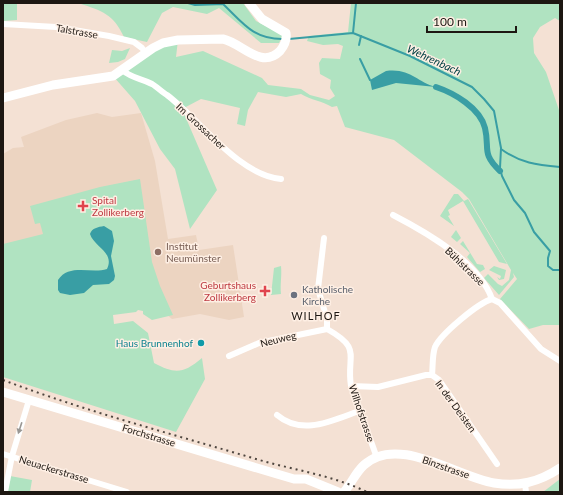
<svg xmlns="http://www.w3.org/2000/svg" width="563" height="495" viewBox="0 0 563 495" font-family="Lato,sans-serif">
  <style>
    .built { fill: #ecd4c1 }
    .green { fill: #b0e3c1 }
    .water { fill: #399ea4 }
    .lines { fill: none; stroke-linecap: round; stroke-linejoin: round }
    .stream { stroke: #399ea4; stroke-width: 2 }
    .canal { stroke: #399ea4; stroke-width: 6 }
    .street { stroke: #fff; stroke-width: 6 }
    .secondary { stroke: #fff; stroke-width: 9 }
    .rail { stroke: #4f463f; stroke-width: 2; stroke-dasharray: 2 4; stroke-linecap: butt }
    .oneway { fill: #999794 }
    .health-dot { fill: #e0444e; stroke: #feefe4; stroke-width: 1.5 }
    .education-dot { fill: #8d6e63; stroke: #feefe4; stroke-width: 1.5 }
    .worship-dot { fill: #6b7280; stroke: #feefe4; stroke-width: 1.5 }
    .culture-dot { fill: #0f9aa8; stroke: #feefe4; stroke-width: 1.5 }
    .labels { text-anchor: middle; stroke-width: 3; stroke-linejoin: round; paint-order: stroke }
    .street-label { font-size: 10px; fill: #1d1712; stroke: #feefe4 }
    .health-label { font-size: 10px; fill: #be3a42; stroke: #feefe4; text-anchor: start }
    .education-label { font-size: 10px; fill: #785e54; stroke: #feefe4; text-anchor: start }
    .worship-label { font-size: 10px; fill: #5b616d; stroke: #feefe4; text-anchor: start }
    .culture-label { font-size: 10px; fill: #0d838f; stroke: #feefe4; text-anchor: end }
    .water-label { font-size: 11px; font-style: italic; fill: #004044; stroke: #feefe4 }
    .neighbourhood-label { font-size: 11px; letter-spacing: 1px; fill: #1d1712; stroke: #feefe4 }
  </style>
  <rect width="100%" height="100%" fill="#f4e1d4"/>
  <path class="built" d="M97,113l15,4 29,-4 14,48 13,78 28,-4 3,15 34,-5 11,72 -15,3 -29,-6 -28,5 -23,-20 -146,50v-195l10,-6 11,-1 -3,-10 45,-17z"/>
  <g class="green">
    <path d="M3,3h14v17l-14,1z"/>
    <path d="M78,3h165l13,18 27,14 -4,8h-18l-42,-35 -12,6 -34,-7 -11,6 -15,29 -23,-5c-11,-23 -21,-26 -46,-34z"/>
    <path d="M351,3h209v18l-5,-3 -15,9 -7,11 1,15 12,19 14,41v212h-17l-14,4 -29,-30 17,-20 -4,-6 1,4 -15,18 -15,-17 4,-4 10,10 4,2 7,-6 2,-10 -42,-71 -7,-7 -68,-52 -49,-13 -8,-21 -5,1c-10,-6 -21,-7 -31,-13l-15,3 -28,-5 -10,18 -3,16 -8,-2 3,-16 -39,-9 -19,10 35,81 -27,39 -15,-60 -15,-20 -25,-48 -22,-25 40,-28 25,-8 -2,17 27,-6 59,27 6,7 33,4 9,6 19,5 6,-4 -5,-8 1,-8 -11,-6 -1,-11 3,-5 18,1 3,-13 -5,-2 -15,1 -16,-4 2,-5 39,-4z"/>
    <path d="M130,48l-5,11 -7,3 -9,1 3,-13 10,1z"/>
    <path d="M140,179l12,83 8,24 13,29 -21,5 -9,-6v-3l-5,-1 -2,2 -23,3 1,9 19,-3 15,12 6,30c21,11 29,11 48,-5l3,21 -29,53 -173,-55v-133l40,-10 -3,-11 -5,1 -5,-18 70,-19z"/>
    <path d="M454,194h4l6,7 4,-2 39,65 -8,-2 -36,-61 -15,9 2,5 -2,1 6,10 -14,-10z"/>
    <path d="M456,230l5,8 -4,4 -6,-5z"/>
    <path d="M463,241l14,23 6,1 2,4 -5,3 -13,-15 3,-4 -10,-9z"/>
    <path d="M281,266c1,10 -1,18 0,28l-10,1 3,-27z"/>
    <path d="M494,266l12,4 -2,9 -5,1 -2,-3 3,2 1,-3 -12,-6z"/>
    <path d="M10,476l22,4 -2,12h-23z"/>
    <path d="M560,479v13h-17z"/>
  </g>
  <g class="water">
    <path d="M386,71c25,-3 30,11 50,16l-40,-4 -24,7 -2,-10z"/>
    <path d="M104,226l8,5 2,10 -3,15 4,20 -1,4 -5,4 -16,1 -9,8 -14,2 -10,-2 -2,-3v-10c11,-17 33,-6 49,-11 8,-17 -13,-22 -17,-35 2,-6 8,-7 14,-8z"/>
  </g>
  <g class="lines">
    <g class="stream">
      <path d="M188,3l7,2 28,-1c20,19 30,35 59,35"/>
      <path d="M353,33l3,-30"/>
      <path d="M289,39l64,-6 57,23 62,31 12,12 10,12 7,37 -1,20 2,8 12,24 11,13 9,19 16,19 -2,7v8l5,4h7"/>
      <path d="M359,45l2,-9"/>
      <path d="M360,59l10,21"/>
      <path d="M501,149c19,14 36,16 59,18"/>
    </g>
    <path class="canal" d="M436,87c18,6 44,21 49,41 5,21 -4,25 15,43"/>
    <g class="street">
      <path d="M3,24l53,3 53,9 25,6 8,6 4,5"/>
      <path d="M122,70c11,9 19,8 30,14 5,3 10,8 15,11 32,24 71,80 114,84"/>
      <path d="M393,215c33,17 86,47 99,84"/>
      <path d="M324,238l-6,51 9,30v10"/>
      <path d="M492,299l8,4 41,46 19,12"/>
      <path d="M327,329c36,20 19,26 24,57l26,72"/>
      <path d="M229,356l30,-13 68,-14"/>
      <path d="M432,375l7,5 58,84"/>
      <path d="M432,375c1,-9 0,-19 3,-28 6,-13 43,-44 57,-48"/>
      <path d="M351,386l27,1 48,-12h6"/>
      <path d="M277,415c25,21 54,6 82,-4"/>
      <path d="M3,454l124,38"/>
      <path d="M525,484l1,8"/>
      <path d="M5,492l7,-36 17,-56"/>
    </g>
    <g class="secondary">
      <path d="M3,98l50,-13 60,-9 40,-28 10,-5 15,-3 45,-1c19,4 38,31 57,12 4,-5 7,-12 6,-18l-24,-14 -13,-16"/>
      <path d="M3,392l274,82 17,5h12l32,13"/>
      <path d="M344,492c7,-8 12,-20 20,-27 34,-31 93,12 130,18 25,4 45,-1 66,-15"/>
    </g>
    <path class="rail" d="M3,380c82,31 169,54 253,79 37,11 76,16 111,33"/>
  </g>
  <defs><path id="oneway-solid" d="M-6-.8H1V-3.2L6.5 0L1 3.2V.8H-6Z"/></defs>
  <use class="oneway" href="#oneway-solid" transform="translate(20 428) rotate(108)"/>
  <g class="health-dot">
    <path d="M81 200h4v4h4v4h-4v4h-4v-4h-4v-4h4z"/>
    <path d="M263 285h4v4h4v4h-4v4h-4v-4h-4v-4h4z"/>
  </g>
  <circle class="education-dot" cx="158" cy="252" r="4"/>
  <circle class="worship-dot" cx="294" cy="295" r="4"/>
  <circle class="culture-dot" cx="201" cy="343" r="4"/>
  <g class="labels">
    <g class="street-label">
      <text transform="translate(77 31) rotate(10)" y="4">Talstrasse</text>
      <text transform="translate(201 126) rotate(43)" y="4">Im Grossacher</text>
      <text transform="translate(465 266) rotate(44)" y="4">Bühlstrasse</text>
      <text transform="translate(278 339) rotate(-14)" y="4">Neuweg</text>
      <text transform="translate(456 406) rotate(54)" y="4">In der Deisten</text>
      <text transform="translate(362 413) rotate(71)" y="4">Wilhofstrasse</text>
      <text transform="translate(149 435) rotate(17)" y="4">Forchstrasse</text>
      <text transform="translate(446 467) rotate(19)" y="4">Binzstrasse</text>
      <text transform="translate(54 469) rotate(17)" y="4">Neuackerstrasse</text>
    </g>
    <g class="health-label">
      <text x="92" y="204">Spital<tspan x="92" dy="12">Zollikerberg</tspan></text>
      <text x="256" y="289" text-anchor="end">Geburtshaus<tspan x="256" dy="12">Zollikerberg</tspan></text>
    </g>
    <g class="education-label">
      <text x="166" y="250">Institut<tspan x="166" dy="12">Neumünster</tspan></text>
    </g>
    <g class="worship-label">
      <text x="302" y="293">Katholische<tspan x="302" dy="12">Kirche</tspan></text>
    </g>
    <g class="culture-label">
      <text x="193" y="347">Haus Brunnenhof</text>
    </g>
    <g class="water-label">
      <text transform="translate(434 60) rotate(25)" y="4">Wehrenbach</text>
    </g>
    <g class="neighbourhood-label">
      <text x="316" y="320">WILHOF</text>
    </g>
  </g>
  <rect width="563" height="495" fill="none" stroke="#1d1712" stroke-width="8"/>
  <path d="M427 26v6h89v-6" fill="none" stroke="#1d1712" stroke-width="2"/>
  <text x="433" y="26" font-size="12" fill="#1d1712" stroke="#feefe4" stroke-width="3" paint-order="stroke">100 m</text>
</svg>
